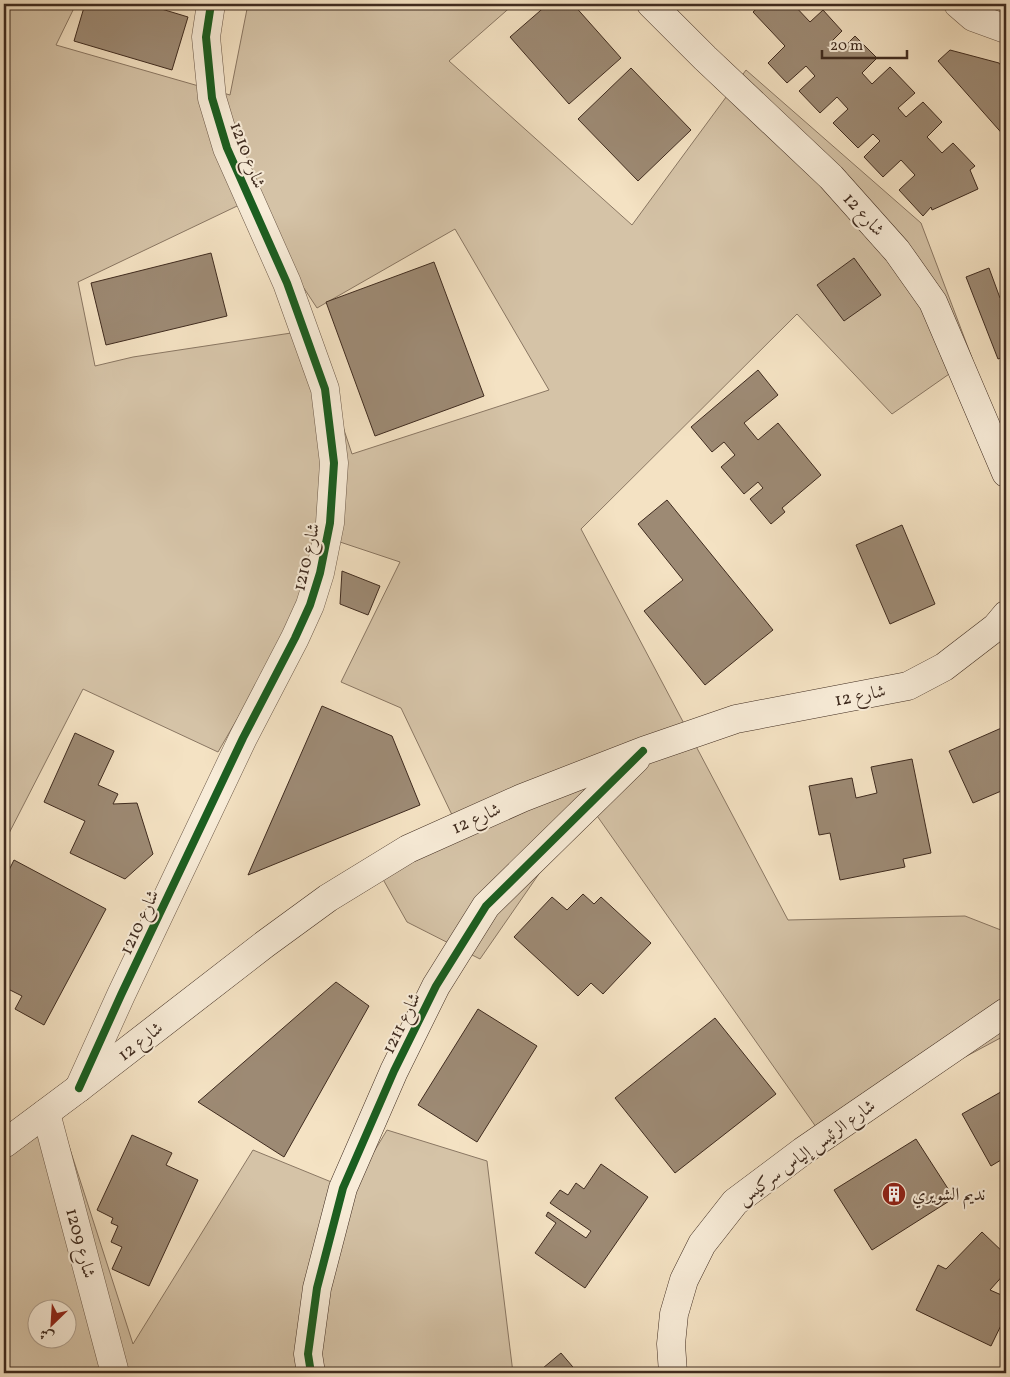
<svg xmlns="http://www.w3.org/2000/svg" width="1010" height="1377" viewBox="0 0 1010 1377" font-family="Vollkorn,Amiri,serif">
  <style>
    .green { fill: #d5c3a7; stroke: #8a7763; fill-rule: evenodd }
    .building { fill: #9d8a74; stroke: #3f2b1f }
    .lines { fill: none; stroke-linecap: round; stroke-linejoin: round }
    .street-casing { stroke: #6c5948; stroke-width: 29 }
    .secondary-casing { stroke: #3f2b1f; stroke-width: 29 }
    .street { stroke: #f8ecd8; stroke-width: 28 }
    .secondary { stroke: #f8ecd8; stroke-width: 28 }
    .cycleway-casing { stroke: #f8ecd8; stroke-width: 11 }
    .cycleway { stroke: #1b5e20; stroke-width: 8 }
    .labels { text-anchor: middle; stroke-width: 4; stroke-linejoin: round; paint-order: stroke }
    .street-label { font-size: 18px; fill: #3f2b1f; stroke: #f8ecd8 }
    .poi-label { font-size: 18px; fill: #3f2b1f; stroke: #f8ecd8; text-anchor: start }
  </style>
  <rect width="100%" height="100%" fill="#f4e2c3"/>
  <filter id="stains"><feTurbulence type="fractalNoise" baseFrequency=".004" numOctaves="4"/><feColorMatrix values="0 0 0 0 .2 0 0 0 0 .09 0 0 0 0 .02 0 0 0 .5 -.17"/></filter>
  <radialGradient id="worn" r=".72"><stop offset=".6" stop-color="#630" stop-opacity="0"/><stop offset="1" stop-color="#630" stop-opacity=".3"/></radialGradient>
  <g class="green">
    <path d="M4,4h72l-20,41 174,50 18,-91h266l-65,57 183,164 114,-155 175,153 51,135 -80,56 -95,-100 -216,215 207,391 177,-4 41,16v103l-185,99 -233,-331 -108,156 -73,-37 -36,-64 82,-41 -52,-109 -60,-26 59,-120 -60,-20 -122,210 -135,-63 -79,154zM256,197l38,76 23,35 138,-79 94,161 -197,64 -41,-124 -178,27 -38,9 -17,-84z"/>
    <path d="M58,1112l75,232 120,-194 98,40 36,-60 100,31 26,212h-509v-211zM38,1310h30v30h-30z"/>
  </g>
  <g class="building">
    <path d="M85,4h60l43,13 -16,53 -98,-29z"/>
    <path d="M548,4h25l48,54 -52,46 -59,-67z"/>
    <path d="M762,4h31l17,18 13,-12 19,21 -11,11 9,9 15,-15 22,22 -15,15 10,11 18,-17 25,26 -17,15 8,9 17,-15 19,20 -15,15 15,16 11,-10 22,23 -5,4 8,19 -46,21 -1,-3 -8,9 -24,-26 16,-15 -14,-15 -18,17 -19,-20 16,-16 -7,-7 -15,14 -25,-25 15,-14 -11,-12 -17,16 -21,-22 16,-15 -9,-10 -19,17 -19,-20 17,-17 -32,-34z"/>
    <path d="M950,50l49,13 7,9v66l-68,-77z"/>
    <path d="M631,68l60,62 -53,51 -60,-62z"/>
    <path d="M211,253l16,63 -121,29 -15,-62z"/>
    <path d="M854,258l27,37 -37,26 -27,-36z"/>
    <path d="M434,262l50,134 -109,40 -49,-134z"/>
    <path d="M989,268l11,30 6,-2v60l-8,3 -32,-82z"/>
    <path d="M758,370l20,25 -34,28 14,17 20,-17 43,52 -39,33 3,4 -14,12 -21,-25 13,-11 -5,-6 -14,12 -23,-27 14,-12 -11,-13 -12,10 -21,-25z"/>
    <path d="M667,500l106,130 -68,55 -61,-74 39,-31 -45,-56z"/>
    <path d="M902,525l33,79 -45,20 -34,-79z"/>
    <path d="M342,571l38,15 -12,29 -28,-11z"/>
    <path d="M322,706l70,30 28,69 -172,70z"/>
    <path d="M1006,726v63l-33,14 -24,-52z"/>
    <path d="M75,733l39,18 -16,34 20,9 -5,10 24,-1 16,51 -28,25 -55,-26 15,-32 -41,-19z"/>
    <path d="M912,759l19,94 -28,6 2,8 -65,13 -10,-47 -11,2 -10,-49 43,-8 4,20 21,-5 -6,-26z"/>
    <path d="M14,860l92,49 -62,116 -29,-16 7,-13 -18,-9v-107z"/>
    <path d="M583,894l11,10 7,-7 50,46 -48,51 -12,-11 -13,13 -64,-59 38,-40 15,13z"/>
    <path d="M336,982l33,24 -85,151 -86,-55z"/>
    <path d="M478,1009l59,37 -60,96 -59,-37z"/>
    <path d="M715,1018l61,76 -101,79 -60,-75z"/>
    <path d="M1006,1089v68l-15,9 -29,-52z"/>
    <path d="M132,1135l40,18 -6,12 32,15 -49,106 -37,-17 10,-22 -11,-5 7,-16 -7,-3 2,-5 -16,-8z"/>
    <path d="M916,1139l38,59 -82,52 -38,-60z"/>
    <path d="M601,1164l47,33 -63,91 -50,-35 21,-30 -10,-7 2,-4 38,26 5,-7 -41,-28 10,-13 8,5 8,-12 8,6z"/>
    <path d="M982,1232l24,23v17l-16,18 16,7v18l-15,31 -75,-36 22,-45 8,4z"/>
    <path d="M561,1353l17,20h-41z"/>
  </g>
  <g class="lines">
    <g class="street-casing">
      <g id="street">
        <path d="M958,4l15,13 33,12"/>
        <path d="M79,1088l42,-93 122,-257 52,-100 15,-33 10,-32 10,-50 4,-60 -9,-74 -38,-106 -60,-135 -15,-50 -6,-61 5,-33"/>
        <path d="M46,1113l69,260"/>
      </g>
    </g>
    <g class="secondary-casing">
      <g id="secondary">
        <path d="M651,4l54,54 126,119 66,74 36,51 73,171"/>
        <path d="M4,1144l75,-56 186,-144 63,-46 80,-49 114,-51 121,-47 93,-32 172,-33 36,-19 52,-40 10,-12"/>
        <path d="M311,1373l-3,-19 9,-66 26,-100 51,-117 42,-85 50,-80 150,-147"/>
        <path d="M673,1373l-2,-29 3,-30 10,-34 18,-36 33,-42 68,-51 203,-139"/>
      </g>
    </g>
    <use href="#street" class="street"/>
    <use href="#secondary" class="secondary"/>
    <g class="cycleway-casing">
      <g id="cycleway">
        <path d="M79,1088l42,-93 122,-257 52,-100 15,-33 10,-32 10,-50 4,-60 -9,-74 -38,-106 -60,-135 -15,-50 -6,-61 5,-33"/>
        <path d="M311,1373l-3,-19 9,-66 26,-100 51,-117 42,-85 50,-80 157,-155"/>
      </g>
    </g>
    <use href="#cycleway" class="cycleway"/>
  </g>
  <defs>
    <g id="building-disc" transform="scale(1.25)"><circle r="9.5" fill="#8f2418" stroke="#f8ecd8"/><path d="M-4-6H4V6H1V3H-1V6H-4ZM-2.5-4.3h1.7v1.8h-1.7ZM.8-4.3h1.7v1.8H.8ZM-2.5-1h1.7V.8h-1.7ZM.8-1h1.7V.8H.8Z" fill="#fff"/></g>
  </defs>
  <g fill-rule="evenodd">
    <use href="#building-disc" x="894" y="1194"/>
  </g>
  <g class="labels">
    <g class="street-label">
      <text transform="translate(248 155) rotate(69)" y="6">شارع 1210</text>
      <text transform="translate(864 214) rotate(48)" y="6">شارع 12</text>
      <text transform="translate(306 557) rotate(-77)" y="6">شارع 1210</text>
      <text transform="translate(860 695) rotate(-11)" y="6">شارع 12</text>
      <text transform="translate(476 818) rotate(-24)" y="6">شارع 12</text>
      <text transform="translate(139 922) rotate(-65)" y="6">شارع 1210</text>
      <text transform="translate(401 1023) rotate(-64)" y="6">شارع 1211</text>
      <text transform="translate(140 1041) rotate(-38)" y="6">شارع 12</text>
      <text transform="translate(806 1152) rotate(-36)" y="6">شارع الرئيس إلياس سركيس</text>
      <text transform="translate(81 1243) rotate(75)" y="6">شارع 1209</text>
    </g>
    <g class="poi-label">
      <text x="912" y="1200">نديم الشويري</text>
    </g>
  </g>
  <rect width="1010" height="1377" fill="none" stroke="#f4e2c3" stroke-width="20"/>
  <rect x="5" y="5" width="1000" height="1367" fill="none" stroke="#3f2b1f" stroke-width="2.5"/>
  <rect x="10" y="10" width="990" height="1357" fill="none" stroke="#3f2b1f"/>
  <g transform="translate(52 1324) rotate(205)"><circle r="24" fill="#f8ecd8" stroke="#ae9f8e"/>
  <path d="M0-4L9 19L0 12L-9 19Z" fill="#8f2418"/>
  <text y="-8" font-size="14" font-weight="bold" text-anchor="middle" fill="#3f2b1f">ش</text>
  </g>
  <path d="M822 50v8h85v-8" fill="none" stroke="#3f2b1f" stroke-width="2.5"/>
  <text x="830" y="50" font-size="15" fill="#3f2b1f" stroke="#f8ecd8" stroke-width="4" paint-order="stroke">20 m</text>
  <rect width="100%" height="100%" filter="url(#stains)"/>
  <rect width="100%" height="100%" fill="url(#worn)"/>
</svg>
